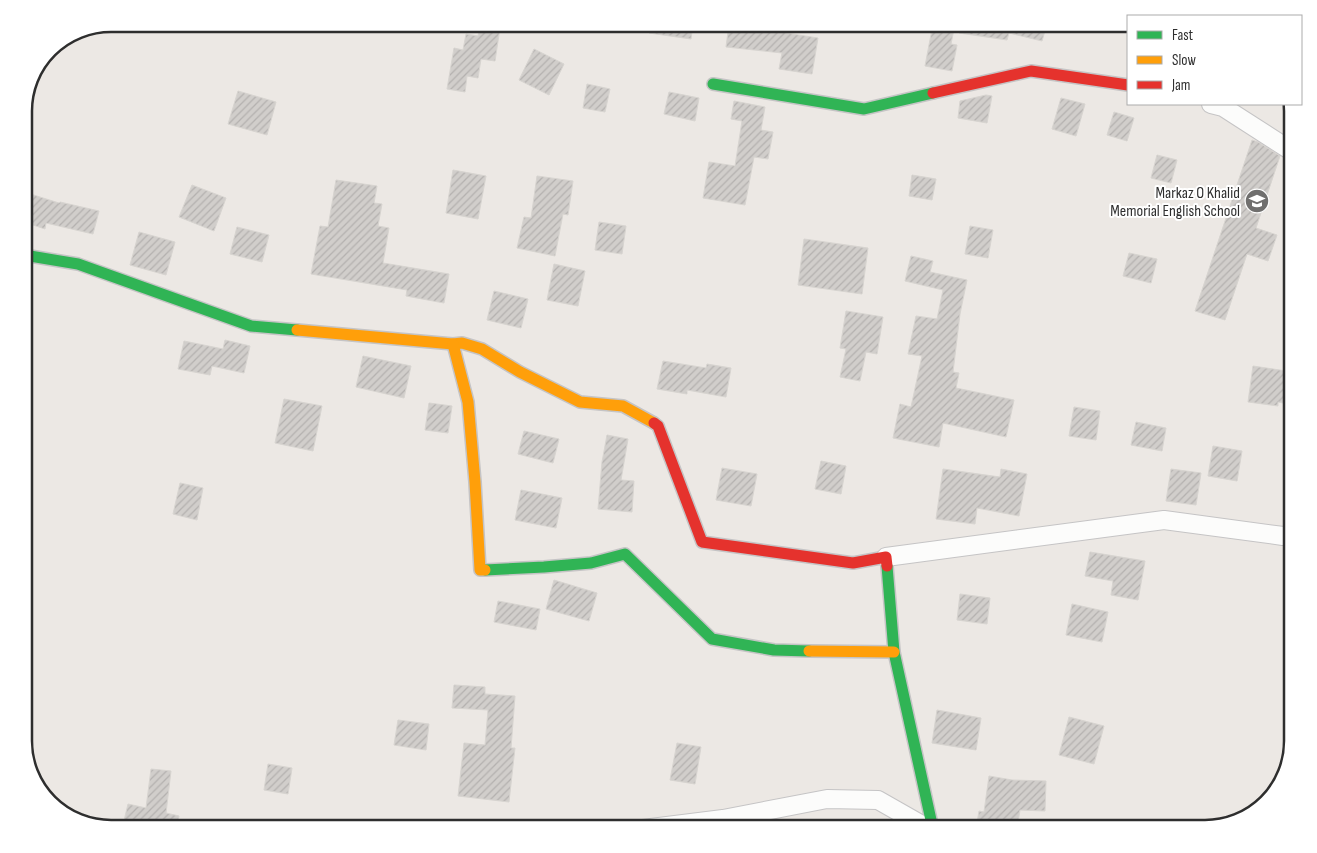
<svg xmlns="http://www.w3.org/2000/svg" width="1317" height="853" viewBox="0 0 1317 853" font-family="'Sofia Sans Condensed',sans-serif">
  <style>
    .building { fill: url(#building-hatch); stroke: #d7d4d0 }
    .lines { fill: none; stroke-linecap: round; stroke-linejoin: round }
    .street-casing { stroke: #c5c4c5; stroke-width: 20 }
    .fast-casing { stroke: #c5c4c5; stroke-width: 14 }
    .slow-casing { stroke: #c5c4c5; stroke-width: 14 }
    .jam-casing { stroke: #c5c4c5; stroke-width: 14 }
    .street { stroke: #fcfcfb; stroke-width: 18 }
    .fast { stroke: #30b455; stroke-width: 11 }
    .slow { stroke: #ff9f0a; stroke-width: 11 }
    .jam { stroke: #e5322d; stroke-width: 11 }
    .labels { text-anchor: middle; stroke-width: 4; stroke-linejoin: round; paint-order: stroke }
    .poi-label { font-size: 16px; fill: #2e2e2e; stroke: #fff; text-anchor: end }
    .rim { fill: none; stroke: #2e2e2e; stroke-width: 2.5 }
  </style>
  <defs>
    <pattern id="building-hatch" width="6" height="6" patternUnits="userSpaceOnUse" patternTransform="scale(1.25)"><rect width="6" height="6" fill="#d1cecb"/><path d="M-1 1l2-2M0 6l6-6M5 7l2-2" fill="none" stroke="#b4b1af"/></pattern>
  </defs>
  <rect width="100%" height="100%" fill="#ece8e4"/>
  <g class="building">
    <path d="M650,24h43l-2,15 -42,-6z"/>
    <path d="M729,24l32,3v2l57,9 -6,36 -33,-5 3,-16 -56,-6z"/>
    <path d="M933,24h22l-4,20 6,1 -5,26 -27,-5z"/>
    <path d="M959,24h88l-5,17 -33,-8 -2,7 -48,-7z"/>
    <path d="M480,25l20,3 -5,33 -14,-2 -3,19 -11,-2 -2,16 -18,-3 7,-41 9,2 3,-16 12,2z"/>
    <path d="M534,49l30,15 -15,31 -30,-15z"/>
    <path d="M587,84l23,5 -5,23 -22,-4z"/>
    <path d="M238,91l38,11 -9,33 -39,-11z"/>
    <path d="M669,92l30,6 -4,23 -31,-7z"/>
    <path d="M986,95l6,1 -5,27 -29,-5 2,-17z"/>
    <path d="M1061,98l24,6 -9,32 -24,-7z"/>
    <path d="M734,101l31,6 -4,23 12,2 -5,27 -14,-2 -9,48 -42,-7 6,-36 26,4 7,-45 -11,-2z"/>
    <path d="M1114,112l20,6 -7,23 -20,-6z"/>
    <path d="M1252,140l6,2 22,14 -24,72 21,7 -9,26 -21,-7 -22,66 -30,-9z"/>
    <path d="M1157,155l20,5 -6,23 -20,-5z"/>
    <path d="M453,170l33,6 -8,43 -32,-6z"/>
    <path d="M912,175l24,4 -4,21 -23,-4z"/>
    <path d="M537,176l36,5 -5,34 -5,-1 -8,42 -38,-8 7,-31 7,1z"/>
    <path d="M336,180l41,6 -3,17 8,1 -4,22 11,2 -6,35 66,11 -5,29 -38,-7 1,-6 -96,-16 9,-48 8,1z"/>
    <path d="M192,185l34,13 -12,33 -35,-14z"/>
    <path d="M24,192l35,11 1,-1 39,9 -6,23 -47,-11 -1,6 -21,-7z"/>
    <path d="M599,222l27,4 -4,28 -27,-4z"/>
    <path d="M970,226l23,4 -5,28 -23,-4z"/>
    <path d="M237,227l32,8 -7,27 -32,-8z"/>
    <path d="M139,232l36,10 -9,33 -36,-10z"/>
    <path d="M804,239l64,9 -6,46 -64,-9z"/>
    <path d="M1129,253l28,6 -6,24 -28,-7z"/>
    <path d="M911,256l22,5 -3,11 37,8 -7,34 -7,58 6,1 -3,15 58,12 -8,37 -63,-14 -4,24 -46,-9 7,-34 11,3 11,-51 -14,-2 8,-38 21,3 6,-29 -38,-9z"/>
    <path d="M554,264l31,7 -7,35 -31,-6z"/>
    <path d="M494,291l34,8 -7,29 -34,-8z"/>
    <path d="M846,311l37,6 -6,37 -11,-2 -6,29 -20,-4 6,-28 -6,-1z"/>
    <path d="M225,340l25,6 -6,27 -32,-7 -2,9 -32,-6 6,-28 39,8z"/>
    <path d="M363,356l48,10 -7,32 -48,-11z"/>
    <path d="M663,361l43,7 1,-4 24,4 -5,29 -39,-7v4l-30,-5z"/>
    <path d="M1253,366l40,6v33l-15,-3v4l-30,-4z"/>
    <path d="M284,399l38,7 -9,45 -38,-8z"/>
    <path d="M429,403l23,3 -4,27 -23,-3z"/>
    <path d="M1074,407l26,4 -4,29 -27,-4z"/>
    <path d="M1136,422l30,6 -4,23 -31,-6z"/>
    <path d="M524,431l35,8 -6,24 -35,-9z"/>
    <path d="M607,435l21,4 -7,41 13,1 -2,31 -34,-3 4,-47z"/>
    <path d="M1213,446l29,5 -5,30 -29,-5z"/>
    <path d="M821,461l25,5 -5,28 -26,-5z"/>
    <path d="M722,468l35,6 -6,32 -35,-6z"/>
    <path d="M943,469l57,8 1,-8 26,5 -8,42 -42,-8 -2,16 -39,-5z"/>
    <path d="M1171,469l30,4 -5,32 -30,-4z"/>
    <path d="M180,483l23,5 -6,32 -24,-6z"/>
    <path d="M521,490l41,8 -6,30 -41,-8z"/>
    <path d="M1090,552l55,9 -7,39 -27,-5 2,-14 -28,-5z"/>
    <path d="M554,580l43,13 -8,28 -43,-12z"/>
    <path d="M960,594l30,4 -3,26 -30,-4z"/>
    <path d="M498,601l42,8 -4,21 -42,-8z"/>
    <path d="M1072,604l36,8 -6,30 -36,-7z"/>
    <path d="M454,685l31,2v7l30,2 -4,52h4l-6,54 -51,-6 6,-53 21,2 3,-35 -36,-2z"/>
    <path d="M937,710l44,8 -5,32 -44,-7z"/>
    <path d="M1069,717l35,9 -10,38 -35,-9z"/>
    <path d="M398,720l31,4 -3,26 -32,-5z"/>
    <path d="M677,743l24,4 -6,37 -25,-4z"/>
    <path d="M268,764l24,4 -4,26 -24,-4z"/>
    <path d="M151,769l20,2 -5,42 13,3 -3,13h-54l6,-25 18,4z"/>
    <path d="M989,776l23,4 34,1 -1,30 -25,-1 -3,19h-41l3,-18 5,1z"/>
  </g>
  <g class="lines">
    <g class="street-casing">
      <g id="street">
        <path d="M1211,104l12,3 70,45"/>
        <path d="M886,557l278,-37 119,16 10,-1"/>
        <path d="M643,829l80,-10 104,-20 51,1 51,29"/>
      </g>
    </g>
    <g class="fast-casing">
      <g id="fast">
        <path d="M713,84l151,25 69,-16"/>
        <path d="M24,255l54,9 173,62 46,4"/>
        <path d="M887,566l7,86 39,177"/>
        <path d="M485,570l59,-3 47,-4 34,-9 87,85 62,11 35,1"/>
      </g>
    </g>
    <g class="slow-casing">
      <g id="slow">
        <path d="M297,330l156,14 9,-1 20,6 38,23 60,30 43,4 31,17"/>
        <path d="M453,344l15,58 7,80 5,88h5"/>
        <path d="M809,651l85,1"/>
      </g>
    </g>
    <g class="jam-casing">
      <g id="jam">
        <path d="M933,93l98,-22 97,14"/>
        <path d="M654,423l4,3 44,116 151,21 33,-6 1,9"/>
      </g>
    </g>
    <use href="#street" class="street"/>
    <use href="#fast" class="fast"/>
    <use href="#slow" class="slow"/>
    <use href="#jam" class="jam"/>
  </g>
  <defs>
    <g id="school-disc" transform="scale(1.25)"><circle r="9.5" fill="#706f6e" stroke="#fff"/><path d="M0-5L7-2L0 1L-7-2ZM-4 1L0 2.5L4 1V4Q0 6-4 4Z" fill="#fff"/></g>
  </defs>
  <g fill-rule="evenodd">
    <use href="#school-disc" x="1257" y="201"/>
  </g>
  <g class="labels">
    <g class="poi-label">
      <text x="1240" y="198">Markaz O Khalid<tspan x="1240" dy="18">Memorial English School</tspan></text>
    </g>
  </g>
  <path d="M0 0H1317V853H0ZM111 32H1205A79 79 0 0 1 1284 111V741A79 79 0 0 1 1205 820H111A79 79 0 0 1 32 741V111A79 79 0 0 1 111 32Z" fill="#fff" fill-rule="evenodd"/>
  <path class="rim" d="M111 32H1205A79 79 0 0 1 1284 111V741A79 79 0 0 1 1205 820H111A79 79 0 0 1 32 741V111A79 79 0 0 1 111 32Z"/>
  <rect x="1127" y="15" width="175" height="90" fill="#ffffff" stroke="#ababab"/>
  <rect x="1137" y="31" width="25" height="8" fill="#30b455" stroke="#ababab"/>
  <text x="1172" y="40" font-size="15" fill="#2e2e2e">Fast</text>
  <rect x="1137" y="56" width="25" height="8" fill="#ff9f0a" stroke="#ababab"/>
  <text x="1172" y="65" font-size="15" fill="#2e2e2e">Slow</text>
  <rect x="1137" y="81" width="25" height="8" fill="#e5322d" stroke="#ababab"/>
  <text x="1172" y="90" font-size="15" fill="#2e2e2e">Jam</text>
</svg>
